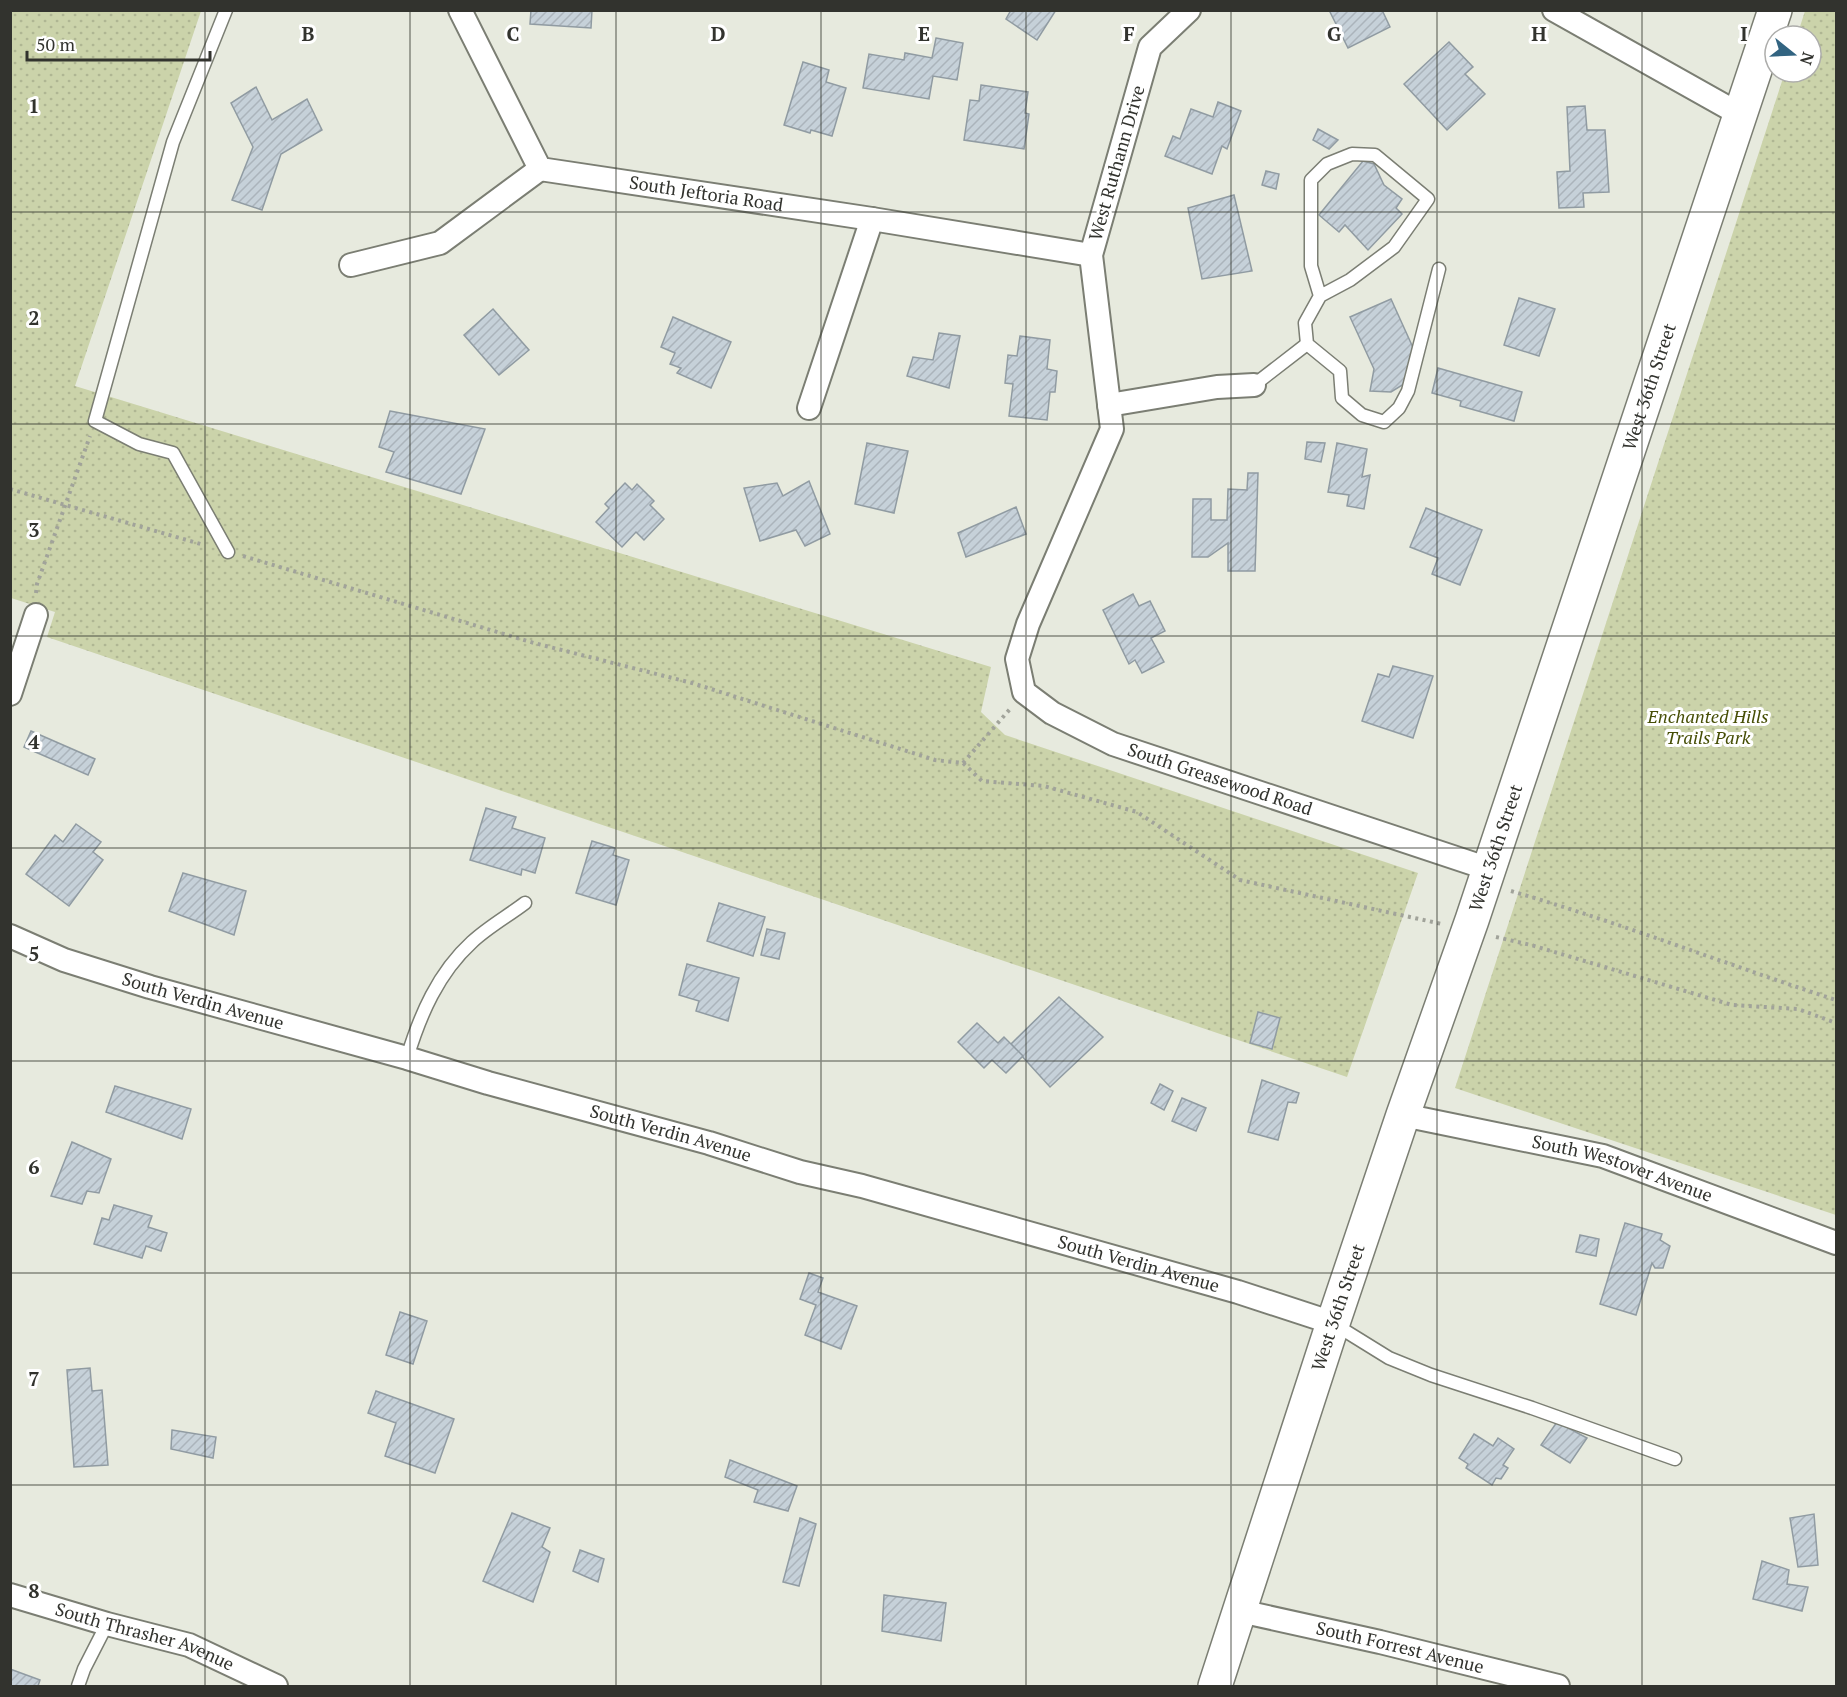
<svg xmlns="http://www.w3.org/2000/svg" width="1847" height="1697" viewBox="0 0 1847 1697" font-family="'PT Serif',serif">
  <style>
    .park { fill: url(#park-dots) }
    .building { fill: url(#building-hatch); stroke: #909ba2; stroke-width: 1.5 }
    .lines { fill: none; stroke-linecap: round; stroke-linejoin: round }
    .lane-casing { stroke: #7b7e73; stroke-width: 15 }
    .street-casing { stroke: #7b7e73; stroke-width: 26 }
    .secondary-casing { stroke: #7b7e73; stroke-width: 36 }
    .path { stroke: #a1a39a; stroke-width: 4; stroke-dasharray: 3 4.5; stroke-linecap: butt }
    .lane { stroke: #fff; stroke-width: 12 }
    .street { stroke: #fff; stroke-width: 22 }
    .secondary { stroke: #fff; stroke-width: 33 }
    .grid { fill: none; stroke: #32332e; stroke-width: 1.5; stroke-opacity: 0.55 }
    .labels { text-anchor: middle; stroke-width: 6; stroke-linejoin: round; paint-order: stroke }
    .street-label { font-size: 18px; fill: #32332e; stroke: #fff }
    .park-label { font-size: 18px; font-style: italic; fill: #464e06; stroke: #fff }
    .grid-label { font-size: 20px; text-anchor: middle; font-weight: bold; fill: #32332e; stroke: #fff; stroke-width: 6; stroke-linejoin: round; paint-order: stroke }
  </style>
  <defs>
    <pattern id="park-dots" width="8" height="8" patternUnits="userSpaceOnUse" patternTransform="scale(1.5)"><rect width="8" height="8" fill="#cbd3aa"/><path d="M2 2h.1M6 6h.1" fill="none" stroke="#afb693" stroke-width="1.8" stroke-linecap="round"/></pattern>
    <pattern id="building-hatch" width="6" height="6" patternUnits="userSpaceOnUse" patternTransform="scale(1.5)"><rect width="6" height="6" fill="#c6d1d9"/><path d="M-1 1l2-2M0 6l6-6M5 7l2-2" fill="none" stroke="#abb4bb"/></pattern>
  </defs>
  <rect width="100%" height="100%" fill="#e7eade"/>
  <g class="park">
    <path d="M11,11h190l-126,375 916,281 -10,45 24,23 413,138 -71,204 -1300,-440 8,-25 -44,-14z"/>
    <path d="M1805,11h31v1204l-381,-127 330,-1016h26v-36h-14z"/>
  </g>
  <g class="building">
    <path d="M531,10h61l-1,18 -61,-4z"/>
    <path d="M1011,10h45l-19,30 -31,-21z"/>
    <path d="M1329,10h53l8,17 -42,21z"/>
    <path d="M936,38l27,5 -6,37 -24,-4 -4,23 -66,-11 6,-34 35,6 1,-7 27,5z"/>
    <path d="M1449,42l24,25 -8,7 20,20 -38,36 -43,-46z"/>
    <path d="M803,62l26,8 -3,12 20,6 -14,48 -21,-6 -1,3 -26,-8z"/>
    <path d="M981,85l47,7 -3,21 4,1 -5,35 -60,-9 6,-40 9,1z"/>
    <path d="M256,87l16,33 35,-21 15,31 -41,24 -19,56 -30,-10 21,-53 -22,-44z"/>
    <path d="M1218,102l23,9 -14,38 -5,-3 -10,28 -47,-18 8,-20 7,3 11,-30 22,8z"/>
    <path d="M1585,106l2,24h18l4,62 -26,1 1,14 -25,1 -2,-36 13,-1 -3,-64z"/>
    <path d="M1318,129l20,11 -9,9 -16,-9z"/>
    <path d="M1363,161l11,3 10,21 18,14 -6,9 6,6 -34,36 -23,-25 -6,7 -20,-17z"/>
    <path d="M1266,171l13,3 -3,15 -14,-4z"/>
    <path d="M1234,195l18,76 -50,8 -14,-71z"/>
    <path d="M1519,298l36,11 -16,47 -35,-11z"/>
    <path d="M1391,299l24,53 -11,32 -13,8 -21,-1 4,-22 -24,-52z"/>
    <path d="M493,309l36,41 -30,25 -35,-40z"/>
    <path d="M673,317l58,25 -20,46 -34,-15 4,-5 -11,-4 5,-11 -14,-6z"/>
    <path d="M939,333l21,3 -11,52 -42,-12 6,-19 20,3z"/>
    <path d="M1020,336l30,4 -3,29 10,2 -2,21h-5l-3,28 -38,-4 4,-32 -8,-1 3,-28 9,1z"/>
    <path d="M1438,368l84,24 -8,29 -54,-15 1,-5 -29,-8z"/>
    <path d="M390,411l95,18 -24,65 -75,-22 8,-20 -15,-5z"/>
    <path d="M1307,442l18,1 -4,19 -16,-3z"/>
    <path d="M867,443l41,8 -14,62 -39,-9z"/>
    <path d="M1337,443l30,6 -5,28 8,-2 -6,34 -17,-3 2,-11 -21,-3z"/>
    <path d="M1248,473h10l-3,98h-27v-28l-20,14h-16l1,-58h18v21h16l1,-31 19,1z"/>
    <path d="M809,481l21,53 -25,12 -9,-16 -36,11 -16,-53 33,-5 6,13z"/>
    <path d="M625,483l7,7 5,-6 17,17 -4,4 14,14 -20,21 -8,-8 -14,15 -26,-25 13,-14 -4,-4z"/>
    <path d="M1016,507l10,27 -60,23 -8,-24z"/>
    <path d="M1426,508l56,22 -22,55 -28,-11 6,-16 -28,-11z"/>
    <path d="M1133,594l6,12 11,-5 15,30 -14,7 13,24 -22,11 -7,-13 -6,4 -26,-54z"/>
    <path d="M1393,666l40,10 -20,62 -51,-17 16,-47 11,3z"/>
    <path d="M31,731l64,28 -7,16 -64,-28z"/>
    <path d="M486,808l30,9 -4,11 33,10 -10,35 -13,-4 -1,6 -51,-15z"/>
    <path d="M76,824l25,18 -8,10 10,8 -34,46 -43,-32 29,-39 8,7z"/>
    <path d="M592,841l23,7 -2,7 16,5 -13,45 -40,-12z"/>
    <path d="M183,873l63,18 -12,44 -65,-24z"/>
    <path d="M719,903l46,14 -12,39 -46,-15z"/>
    <path d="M767,929l18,4 -6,26 -18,-4z"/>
    <path d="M687,964l52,14 -11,43 -32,-10 3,-10 -20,-6z"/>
    <path d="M1059,997l44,40 -53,50 -39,-43z"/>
    <path d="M1258,1012l22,6 -8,31 -22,-6z"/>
    <path d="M977,1023l21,20 6,-6 19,19 -17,17 -14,-13 -8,8 -26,-26z"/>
    <path d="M1262,1080l37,13 -3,10 -8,-1 -10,38 -30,-8z"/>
    <path d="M1160,1084l13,7 -9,19 -13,-7z"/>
    <path d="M115,1086l76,23 -9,30 -76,-27z"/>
    <path d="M1182,1098l24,10 -10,23 -24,-10z"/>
    <path d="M72,1142l39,17 -12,34 -12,-2 -5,13 -31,-8z"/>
    <path d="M114,1205l38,11 -4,11 19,6 -6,18 -15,-5 -4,12 -48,-14 8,-26 7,2z"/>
    <path d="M1625,1223l37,11 -2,6 10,6 -7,22h-8l-3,-5 -16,52 -36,-11z"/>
    <path d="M1580,1235l19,4 -3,17 -20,-4z"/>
    <path d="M809,1273l14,5 -5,14 39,14 -16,43 -36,-14 11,-30 -16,-6z"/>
    <path d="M400,1312l27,9 -14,43 -27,-9z"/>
    <path d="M90,1368l2,23 10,-1 6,75 -34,2 -7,-97z"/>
    <path d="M376,1391l78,28 -19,54 -50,-17 11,-33 -28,-10z"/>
    <path d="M1557,1422l30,16 -17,25 -29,-18z"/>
    <path d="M172,1430l44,7 -3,21 -42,-9z"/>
    <path d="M1474,1434l19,12 5,-8 16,11 -11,16 5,3 -7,11 -5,-1 -4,7 -26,-17 2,-4 -9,-6z"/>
    <path d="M730,1460l67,26 -9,25 -34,-9 4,-12 -33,-13z"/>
    <path d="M512,1513l38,15 -8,19 8,5 -17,50 -50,-21z"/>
    <path d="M1814,1514l4,51 -20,2 -8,-49z"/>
    <path d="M800,1518l16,6 -17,62 -16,-4z"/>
    <path d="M580,1550l24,9 -6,23 -25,-11z"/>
    <path d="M1762,1561l27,9 -2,14 21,3 -6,24 -49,-12z"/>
    <path d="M884,1595l62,8 -5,38 -59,-10z"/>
    <path d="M10,1669l30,11 -2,6h-28z"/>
  </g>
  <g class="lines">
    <g class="lane-casing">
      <g id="lane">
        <path d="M226,10l-53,132 -78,279 44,23 34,9 55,99"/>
        <path d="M1320,296l-9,-30v-86l16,-16 25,-10 23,1 53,44 -34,48 -44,33 -30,16 -15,27 2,21 33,27 2,27 20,17 22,7 15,-14 9,-17 31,-122"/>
        <path d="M1254,385l53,-41"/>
        <path d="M407,1058c13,-43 31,-85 65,-116 16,-15 36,-26 53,-39"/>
        <path d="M1334,1324l55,34 42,17 101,33 143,51"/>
        <path d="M78,1686l6,-17 23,-45"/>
      </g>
    </g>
    <g class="street-casing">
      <g id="street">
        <path id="s1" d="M460,10l80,159 332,50 219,36"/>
        <path id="s2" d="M1189,10l-39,37 -59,208 21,174 -84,195 -11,35 7,33 28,21 61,31 376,125"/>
        <path d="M1554,10l187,105"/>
        <path d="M351,265l89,-22 100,-74"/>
        <path d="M1109,405l108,-18 37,-2"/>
        <path d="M809,408l63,-189"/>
        <path d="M10,694l26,-79"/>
        <path id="s3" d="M10,936l54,24 86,27 257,71 81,25 221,60 91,29 62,14 376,106 95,31"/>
        <path id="s4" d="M1403,1115l200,41 233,87"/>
        <path id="s5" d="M10,1595l97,29 82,21 87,41"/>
        <path id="s6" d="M1240,1611l140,31 178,44"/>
      </g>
    </g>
    <g class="secondary-casing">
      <g id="secondary">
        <path id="s7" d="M1215,1686l118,-363 70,-208 69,-195 303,-910"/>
      </g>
    </g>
    <g class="path">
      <path d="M10,489l194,56"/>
      <path d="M243,556l291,87 158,40 243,77 28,3 19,18 62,5 93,26 103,68 202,44"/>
      <path d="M36,593l1,-9 53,-148"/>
      <path d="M963,763l47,-54"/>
      <path d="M1511,891c110,32 217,74 325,109"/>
      <path d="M1496,937l35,8 201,60 66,4 38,14"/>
    </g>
    <use href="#lane" class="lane"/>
    <use href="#street" class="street"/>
    <use href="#secondary" class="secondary"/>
  </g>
  <path class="grid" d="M205,10v1676M410,10v1676M616,10v1676M821,10v1676M1026,10v1676M1231,10v1676M1437,10v1676M1642,10v1676M10,212h1826M10,424h1826M10,636h1826M10,848h1826M10,1061h1826M10,1273h1826M10,1485h1826"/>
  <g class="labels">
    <g class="street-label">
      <text transform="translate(1117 163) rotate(-74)" y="6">West Ruthann Drive</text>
      <text dy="6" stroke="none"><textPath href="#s1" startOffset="346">South Jeftoria Road</textPath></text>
      <text dy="6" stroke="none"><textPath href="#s7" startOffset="1370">West 36th Street</textPath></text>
      <text dy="6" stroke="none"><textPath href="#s2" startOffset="944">South Greasewood Road</textPath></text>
      <text dy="6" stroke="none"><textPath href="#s7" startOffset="884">West 36th Street</textPath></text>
      <text dy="6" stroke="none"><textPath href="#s3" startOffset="204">South Verdin Avenue</textPath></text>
      <text dy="6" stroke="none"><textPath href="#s3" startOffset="690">South Verdin Avenue</textPath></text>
      <text dy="6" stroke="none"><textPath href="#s4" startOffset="226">South Westover Avenue</textPath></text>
      <text dy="6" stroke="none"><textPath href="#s3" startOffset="1176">South Verdin Avenue</textPath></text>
      <text dy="6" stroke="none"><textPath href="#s7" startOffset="398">West 36th Street</textPath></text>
      <text dy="6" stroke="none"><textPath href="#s5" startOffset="141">South Thrasher Avenue</textPath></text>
      <text dy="6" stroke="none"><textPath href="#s6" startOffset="164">South Forrest Avenue</textPath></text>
    </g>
    <g class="park-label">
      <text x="1708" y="723">Enchanted Hills<tspan x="1708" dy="21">Trails Park</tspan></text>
    </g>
  </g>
  <g class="grid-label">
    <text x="308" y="41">B</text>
    <text x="513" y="41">C</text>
    <text x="718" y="41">D</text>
    <text x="924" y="41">E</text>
    <text x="1129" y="41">F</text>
    <text x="1334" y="41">G</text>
    <text x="1539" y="41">H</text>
    <text x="1744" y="41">I</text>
    <text x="34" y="113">1</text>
    <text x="34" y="325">2</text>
    <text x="34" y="537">3</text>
    <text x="34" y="749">4</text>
    <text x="34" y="961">5</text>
    <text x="34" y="1174">6</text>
    <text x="34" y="1386">7</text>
    <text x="34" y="1598">8</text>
  </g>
  <rect width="1847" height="1697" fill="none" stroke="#32332e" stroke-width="24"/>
  <g transform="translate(1793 54) rotate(108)"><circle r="28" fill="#ffffff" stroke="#adadab" stroke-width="1.5"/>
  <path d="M0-4.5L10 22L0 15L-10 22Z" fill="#326481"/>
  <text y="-9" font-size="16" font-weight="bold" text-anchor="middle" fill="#32332e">N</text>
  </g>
  <path d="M27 51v9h183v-9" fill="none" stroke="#32332e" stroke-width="3"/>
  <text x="36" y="51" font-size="18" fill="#32332e" stroke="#ffffff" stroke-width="4.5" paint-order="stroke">50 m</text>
</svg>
